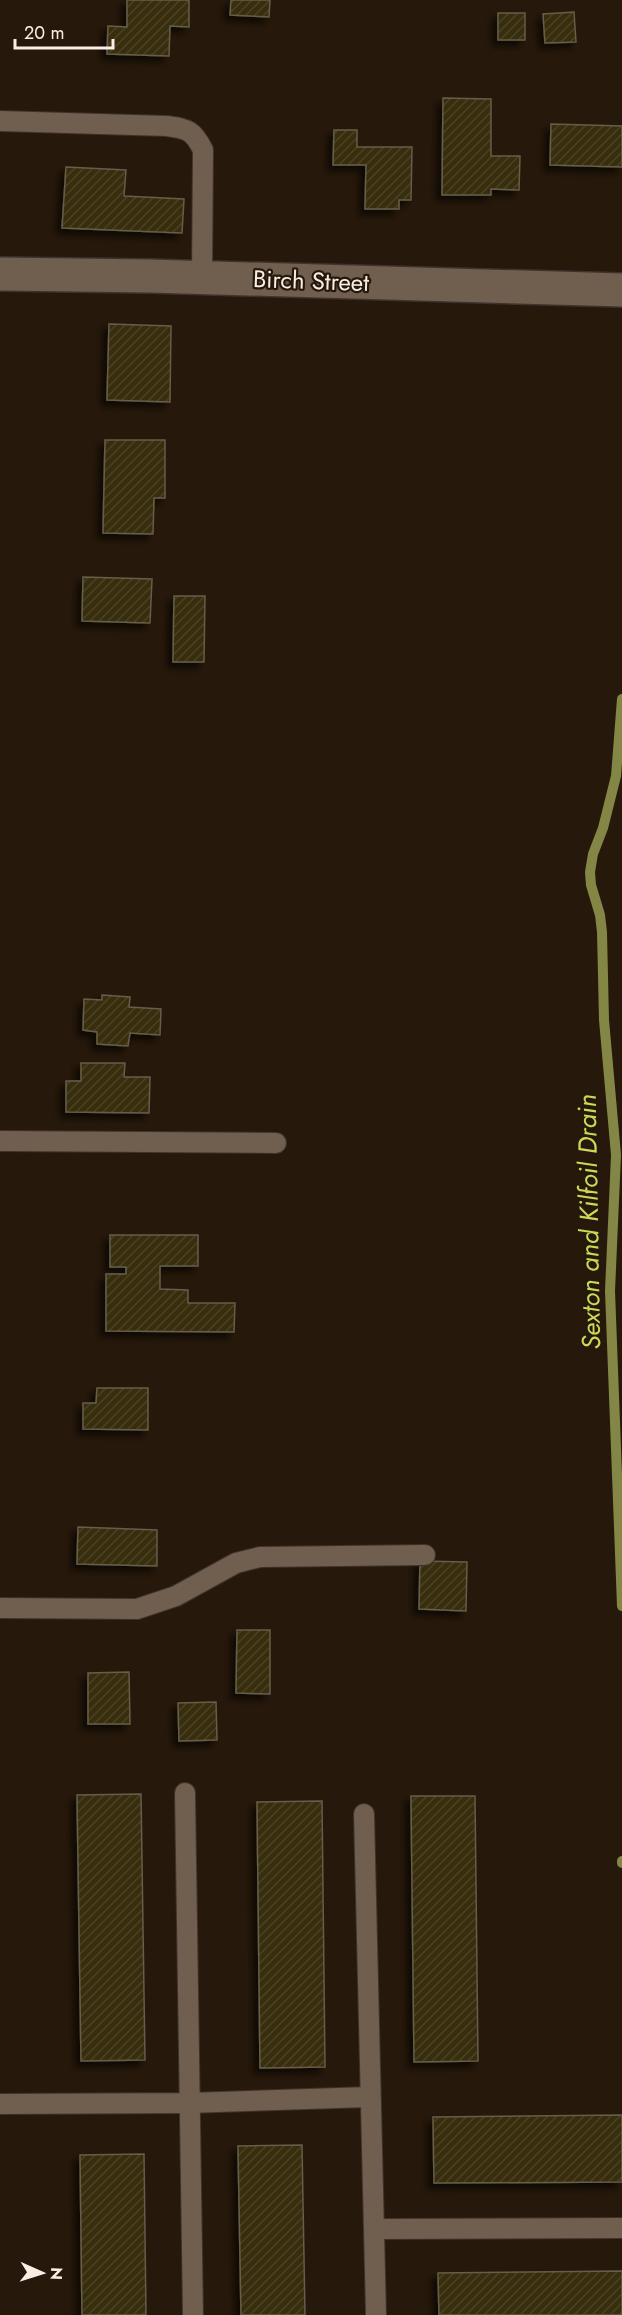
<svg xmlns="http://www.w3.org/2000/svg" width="622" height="2315" viewBox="0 0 622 2315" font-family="Jost,sans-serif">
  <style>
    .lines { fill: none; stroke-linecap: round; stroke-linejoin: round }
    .stream { stroke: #838645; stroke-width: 10 }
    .building { fill: url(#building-hatch); stroke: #655e49; stroke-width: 1.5; filter: url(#shadow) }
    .service-casing { stroke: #3d332e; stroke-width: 22 }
    .minor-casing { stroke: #3d332e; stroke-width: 36 }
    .service { stroke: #705e4e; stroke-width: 20 }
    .minor { stroke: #705e4e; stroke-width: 33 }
    .labels { text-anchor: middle; stroke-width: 4.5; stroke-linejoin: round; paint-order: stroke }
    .street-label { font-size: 24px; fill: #f9eee5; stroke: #26180a }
    .water-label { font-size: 26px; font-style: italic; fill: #cada57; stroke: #26180a }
  </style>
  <defs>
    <pattern id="building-hatch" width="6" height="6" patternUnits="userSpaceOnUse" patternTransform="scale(1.5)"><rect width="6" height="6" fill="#382d0d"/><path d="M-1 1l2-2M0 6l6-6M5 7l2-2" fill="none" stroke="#4c4224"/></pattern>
    <filter id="shadow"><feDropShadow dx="-5.5" dy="5.5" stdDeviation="3" flood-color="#0009"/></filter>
  </defs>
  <rect width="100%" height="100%" fill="#26180a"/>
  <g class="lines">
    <g class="stream">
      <path d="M622,699l-6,77 -13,52 -10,26 -3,18 1,13 9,30 2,17 2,88 12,135 -6,136 12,315"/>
      <path d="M622,1861v2"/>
    </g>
  </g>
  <g class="building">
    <path d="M127,0h62v27l-19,-1 -1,30 -62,-2 1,-28 19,1z"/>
    <path d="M231,0h39l-1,17 -39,-2z"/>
    <path d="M574,12l2,30 -31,1 -2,-29z"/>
    <rect x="498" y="13" width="27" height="27"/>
    <path d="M443,98l48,1v57h29l-1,34 -28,-1v6h-49z"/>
    <path d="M551,124l71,2v41l-72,-2z"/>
    <path d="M334,130h23v17h55l-1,53h-12v9h-34l1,-44h-33z"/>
    <path d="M66,167l60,3 -2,26 60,3 -2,34 -120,-5z"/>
    <path d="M109,324l62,2 -1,76 -63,-2z"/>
    <path d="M105,440h60v58h-11l-1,36 -50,-1z"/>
    <path d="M83,577l69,2 -2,44 -68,-2z"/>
    <path d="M174,596h31l-1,66h-31z"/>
    <path d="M102,995l28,2 -1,10 32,2 -1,26 -30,-2 -2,13 -31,-2v-12l-14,-2 1,-31 18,1z"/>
    <path d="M81,1063h44l-1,14h26l-1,36 -83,-1v-31h15z"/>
    <path d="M110,1235h88v31h-38v23l28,1v13h47l-1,29 -128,-1v-57h20v-7h-16z"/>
    <path d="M97,1388h51v42l-65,-1v-26h13z"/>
    <path d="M78,1527l79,3v36l-80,-2z"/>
    <path d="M420,1561l47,1 -1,49 -47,-2z"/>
    <path d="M237,1630h33v64l-34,-1z"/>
    <path d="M129,1672l1,52h-42v-51z"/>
    <path d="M216,1702l1,38 -38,1 -1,-38z"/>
    <path d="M141,1794l4,266 -64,1 -4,-266z"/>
    <path d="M411,1796h64l3,265 -64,1z"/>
    <path d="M322,1801l3,266 -65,1 -3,-266z"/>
    <path d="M622,2115v67l-188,1 -1,-66z"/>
    <path d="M302,2145l3,170h-64l-3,-169z"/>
    <path d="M144,2154l2,161h-64l-2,-160z"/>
    <path d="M622,2271v44h-183l-1,-42z"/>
  </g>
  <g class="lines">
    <g class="service-casing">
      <g id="service">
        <path d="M0,121l167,5c21,3 26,4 36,24l-1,128"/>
        <path d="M0,1141l276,2"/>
        <path d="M0,1608l137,1 39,-13 60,-33 24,-6 165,-2"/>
        <path d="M185,1793l8,522"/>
        <path d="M364,1814l12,501"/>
        <path d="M0,2104l189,-1 180,-6"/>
        <path d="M375,2229l247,-1"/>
      </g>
    </g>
    <g class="minor-casing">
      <path id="minor" d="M0,274l150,2 472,14"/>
    </g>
    <use href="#service" class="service"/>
    <use href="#minor" class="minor"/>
  </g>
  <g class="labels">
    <g class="street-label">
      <text transform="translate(311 281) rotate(2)" y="8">Birch Street</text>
    </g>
    <g class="water-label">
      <text transform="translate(589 1222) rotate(-91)" y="9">Sexton and Kilfoil Drain</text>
    </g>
  </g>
  <g transform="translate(42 2273) rotate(93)" stroke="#26180a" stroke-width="4.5" paint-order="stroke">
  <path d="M0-4.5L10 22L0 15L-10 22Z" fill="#f9eee5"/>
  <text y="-9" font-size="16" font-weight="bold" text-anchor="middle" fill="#f9eee5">N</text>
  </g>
  <path d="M15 39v9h98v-9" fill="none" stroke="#f9eee5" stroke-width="3"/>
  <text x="24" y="39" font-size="18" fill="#f9eee5" stroke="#26180a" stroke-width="4.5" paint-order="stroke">20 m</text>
</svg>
